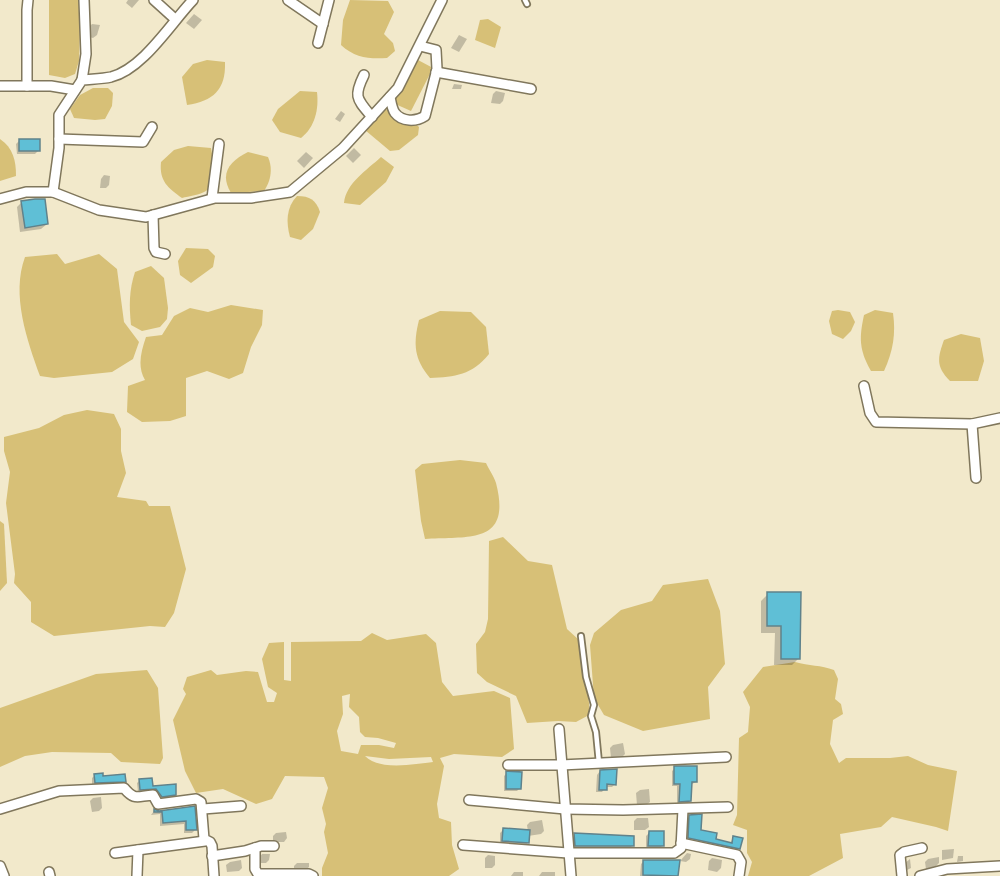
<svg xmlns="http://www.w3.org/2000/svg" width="1000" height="876" viewBox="0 0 1000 876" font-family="'Space Grotesk',sans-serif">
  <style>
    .water { fill: #d7c077; fill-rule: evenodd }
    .shadow { fill: #0003 }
    .building { fill: #5fbfd6; stroke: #60828b; stroke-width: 1.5 }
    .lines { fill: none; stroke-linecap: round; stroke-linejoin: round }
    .lane-casing { stroke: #80775c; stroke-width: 8 }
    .street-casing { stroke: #80775c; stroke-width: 12 }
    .lane { stroke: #fff; stroke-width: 4.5 }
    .street { stroke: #fff; stroke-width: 9 }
  </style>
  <rect width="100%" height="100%" fill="#f2e9cb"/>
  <g class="water">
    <path d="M49,0h32l-2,61 -4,13 -10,4 -16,-3z"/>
    <path d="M350,0l38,1 6,11 -10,22 9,9 2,8 -8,7c-18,1 -32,0 -46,-13l2,-25z"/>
    <path d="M488,19l13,8 -6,21 -20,-8 5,-20z"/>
    <path d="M207,60l18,2c1,28 -12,39 -38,43l-5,-28 11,-13z"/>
    <path d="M418,60l15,8 -22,43 -18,-8z"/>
    <path d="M93,88h15l5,5 -1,13 -7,13 -10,1 -21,-2 -4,-9 10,-14z"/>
    <path d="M300,91l17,1c2,17 -2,35 -16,46l-21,-6 -8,-12 6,-11z"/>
    <path d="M385,109l23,8 11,10 -1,8 -19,15 -9,1 -25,-21z"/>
    <path d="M0,139c13,9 16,21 16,37l-16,5z"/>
    <path d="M188,146l23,2c2,10 6,36 -5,43 -6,4 -17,5 -24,7 -14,-10 -23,-17 -21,-36l13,-12z"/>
    <path d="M248,152l20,5c5,11 3,24 -4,34l-33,2c-12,-20 -1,-32 17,-41z"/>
    <path d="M381,157l13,10 -8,15 -26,23 -16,-2c2,-20 23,-33 37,-46z"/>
    <path d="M297,196c13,0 19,4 23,16l-7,17 -12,11 -11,-3c-4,-15 -4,-29 7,-41z"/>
    <path d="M186,248l22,1 7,7 -2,11 -22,16 -11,-8 -2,-14z"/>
    <path d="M57,254l8,10 34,-10 18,15 7,53 15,20 -6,17 -21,13 -58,6 -14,-2c-13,-36 -29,-81 -15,-119z"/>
    <path d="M151,266l13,12 4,30 -1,11 -7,8 -18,4 -11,-6c-2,-19 -2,-35 4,-53z"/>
    <path d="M231,305l32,5 -1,15 -11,22 -8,26 -14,6 -22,-8 -21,7v38l-16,5 -28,1 -15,-10 1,-26 17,-6c-8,-14 -4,-28 1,-43l16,-2 12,-19 16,-8 18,4z"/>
    <path d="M838,310l12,2 5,10 -4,9 -8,8 -11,-5 -3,-13 3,-10z"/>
    <path d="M875,310l18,3c3,21 0,38 -9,58h-13c-12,-21 -12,-33 -7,-56z"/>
    <path d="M440,311l31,1 15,15 3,27c-17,21 -34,23 -59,24 -16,-19 -17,-34 -11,-58z"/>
    <path d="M961,334l19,4 4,23 -6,20h-28c-15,-15 -12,-24 -6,-41z"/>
    <path d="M87,410l27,4 7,15v22l5,22 -9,24 29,4 3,5h21l16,63 -12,44 -9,14 -15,-1 -96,10 -23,-14v-20l-17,-19 1,-9 -9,-71 4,-31 -6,-21v-14l35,-9 25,-13z"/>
    <path d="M460,460l26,3c3,7 8,13 10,20 16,62 -27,53 -71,56l-4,-18 -6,-51 7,-6z"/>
    <path d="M0,521l4,3 3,59 -7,8z"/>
    <path d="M503,537l25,24 24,4 15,64 12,11 10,63v12l-13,7 -18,-1 -31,2 -11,-27 -29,-14 -10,-9 -1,-29 9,-12 3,-13 1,-78z"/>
    <path d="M708,579l12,32 5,53 -17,23 2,32 -67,12 -39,-16 -10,-17 -4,-53 4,-12 27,-23 31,-9 11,-16z"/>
    <path d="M372,633l15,7 39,-6 10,9 6,39 11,14 41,-5 16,7 4,51 -12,8 -48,-3 -14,4 4,8 -7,38 2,14 12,4 1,23 7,24 -10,7h-127v-8l6,-15 -4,-21 2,-8 -4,-16 6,-20 -4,-11 -39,-1 -13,23 -16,5 -33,-15 -27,4 -11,-22 -12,-51 13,-26 -3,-5 4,-12 24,-7 6,5 29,-4 12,1 9,30h7l3,-9 -9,-6 -6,-28 7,-16 15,-1v38l7,1v-39l70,-1zM350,694l-1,13 10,10 1,15 5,5 13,1 18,5 -2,5 -15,-3h-18l-3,9 -17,-3 -4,-20 6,-17 -1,-18zM365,756l24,3 42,-2 2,5c-18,2 -54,9 -68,-6z"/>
    <path d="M795,662c14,4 26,3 39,8l4,9 -3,20 6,5 2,10 -10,6 -3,24 9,19 7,-5h44l18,-2 20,9 29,6 -9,60 -12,-4 -44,-10 -11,10 -41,7 3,24 -34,18h-61l4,-14 -5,-9v-23l-14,-5 4,-10 2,-77 9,-6 2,-25 -7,-15 20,-25z"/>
    <path d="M147,670l11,18 5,70 -3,6 -39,-2 -10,-9 -59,-1 -27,4 -25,11v-59l96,-34z"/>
  </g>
  <g class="shadow">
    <path d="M128,0h11l-7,8 -6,-5z"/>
    <path d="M194,14l8,6 -8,9 -8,-6z"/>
    <path d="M92,24l8,1 -3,10 -4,3 -4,-1v-10z"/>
    <path d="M459,35l8,4 -8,13 -8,-4z"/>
    <path d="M454,84l8,1 -1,4h-9z"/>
    <path d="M496,91l9,2 -2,8 -3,3 -9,-1 2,-9z"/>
    <path d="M341,111l4,3 -5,8 -5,-3z"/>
    <path d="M20,140l18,11 -3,3h-18l-1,-10z"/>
    <path d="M354,148l7,7 -8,8 -7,-7z"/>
    <path d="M306,152l7,6 -9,10 -7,-7z"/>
    <path d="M104,175l6,1 -1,9 -3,3h-6l1,-9z"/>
    <path d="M22,202l25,22 -6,5 -21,3 -3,-25z"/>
    <path d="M768,594l31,64 -7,7h-18l1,-32h-14v-32z"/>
    <path d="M623,743l2,11 -3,3 -11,1 -1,-10 3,-3z"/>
    <path d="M675,768l21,14 -6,3v16l-3,3h-10v-18h-5v-15z"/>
    <path d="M600,771l15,13 -3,3h-6l-4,5h-6l1,-17z"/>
    <path d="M507,773l13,15 -3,3h-13v-15z"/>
    <path d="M95,775l7,2 22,4 -3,3 -29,1v-7z"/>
    <path d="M140,780l11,7 24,7 -3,3 -13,2 -6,-8 -15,1 -1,-9z"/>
    <path d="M649,789l1,13 -4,3h-9l-1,-12 4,-3z"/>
    <path d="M101,797l1,11 -3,3 -7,1 -2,-11 3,-3z"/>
    <path d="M193,808l2,22 -3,3h-8v-9l-24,2v-12l-9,1 3,-4 5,1z"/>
    <path d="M690,816l10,15 14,9 16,4 3,-6 6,10 -3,3 -50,-11 1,-21z"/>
    <path d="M637,818h11l1,9 -4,3h-11v-9z"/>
    <path d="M542,820l2,11 -3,3 -13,2v7l-4,3 -24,-2v-11l3,-3 25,2 -1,-7 3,-3z"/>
    <path d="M286,832l1,6 -3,4h-11v-6l3,-3z"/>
    <path d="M649,833l13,13 -3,3h-13v-13z"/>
    <path d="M575,835l57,11 -4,4h-56l-1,-11z"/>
    <path d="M954,849l-1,9 -11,2v-10z"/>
    <path d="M687,853l4,1 -1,5 -4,3 -6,-1z"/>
    <path d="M262,854h8l-1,6 -3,3h-7v-5z"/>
    <path d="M488,855l7,1v9l-3,3h-7v-10z"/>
    <path d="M958,856h5v5l-6,1z"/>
    <path d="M939,857v6l-3,3 -10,3 -1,-7 3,-3z"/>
    <path d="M712,858l10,2 -1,8 -4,4 -9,-2 1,-9z"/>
    <path d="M910,859l1,9 -6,3v-8z"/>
    <path d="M241,860l1,8 -3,3 -12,1 -1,-7 4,-3z"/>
    <path d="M644,861l34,1 -2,14h-36l1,-12z"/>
    <path d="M297,863h12v4l-4,3h-11v-4z"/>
    <path d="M514,872h9v4h-12z"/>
    <path d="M542,872h13v4h-16z"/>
  </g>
  <g class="building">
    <rect x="19" y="139" width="21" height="12"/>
    <path d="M35,199h10l3,25 -23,4 -4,-27z"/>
    <path d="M767,592h34l-1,67h-19v-33h-14z"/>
    <path d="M674,766h23v16h-5l-1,19 -12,1 1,-18h-6z"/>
    <path d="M617,769l-1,16 -9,-1v6h-8l1,-20z"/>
    <path d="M506,771l16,1 -1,17h-15z"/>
    <path d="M103,773v3l22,-2 1,8 -31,1 -1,-9z"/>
    <path d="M152,778l1,8 23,-2v11l-14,2 -6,-8 -16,1 -1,-11z"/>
    <path d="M195,806l2,24h-11v-9l-23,2 -1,-11h-8v-3l5,2z"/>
    <path d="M702,814l-1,16 16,3 -1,6 16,4 1,-7 10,2 -3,11 -52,-11 1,-23z"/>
    <path d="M503,828l27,2 -1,13 -27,-2z"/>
    <path d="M649,831h15v15h-16z"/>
    <path d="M574,833l60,3v10h-59z"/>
    <path d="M643,860h37l-2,16 -35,-1z"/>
  </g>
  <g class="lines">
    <g class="lane-casing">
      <g id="lane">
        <path d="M525,0l2,4"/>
        <path d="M581,636l5,41 8,28 -3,11 5,16 3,31"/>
      </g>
    </g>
    <g class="street-casing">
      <g id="street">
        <path d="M154,0l21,19"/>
        <path d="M288,0l35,24"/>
        <path d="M318,43l11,-43"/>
        <path d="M436,72l95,17"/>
        <path d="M364,75c-11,22 -7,24 8,42"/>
        <path d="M82,80l4,-26 -2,-54"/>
        <path d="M0,86h51l24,4"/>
        <path d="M27,86v-76l1,-10"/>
        <path d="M390,97c1,5 2,12 5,16 7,9 21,9 30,3l12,-47 -1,-19 -16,-4"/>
        <path d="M59,139l84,3 9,-15"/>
        <path d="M53,192l46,18 47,7 69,-19h36l39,-6 53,-44 55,-60 44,-88"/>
        <path d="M212,198l7,-54"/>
        <path d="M0,199l26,-7h27l6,-44v-33l23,-35c9,-1 20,-1 29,-3 32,-8 60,-54 82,-77"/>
        <path d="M153,215l1,33 2,4 9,2"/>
        <path d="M864,386l6,27 6,9 96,2 28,-6"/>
        <path d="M972,424l4,54"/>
        <path d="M559,729l12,147"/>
        <path d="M508,765h53l165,-8"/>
        <path d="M469,800l96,9 58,1 105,-3"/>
        <path d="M0,809l59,-18 65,-3c11,13 13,8 29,7l5,9 38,-5 5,3 3,37 6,3 2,4 2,30"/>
        <path d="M203,809l38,-3"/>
        <path d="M681,843l56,12 4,7 -2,14"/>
        <path d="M463,845l105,8h106l7,-5 2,-39"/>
        <path d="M255,848v21l3,5h51l4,2"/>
        <path d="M115,853l90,-12"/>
        <path d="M212,856l33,-5 16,-5h13"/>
        <path d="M0,866l4,10"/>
        <path d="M49,872l1,4"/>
        <path d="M137,876l1,-26"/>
        <path d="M902,876l-2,-21 4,-3 18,-4"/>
        <path d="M920,876l27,-7 53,-3"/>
      </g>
    </g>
    <use href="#lane" class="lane"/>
    <use href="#street" class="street"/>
  </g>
</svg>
